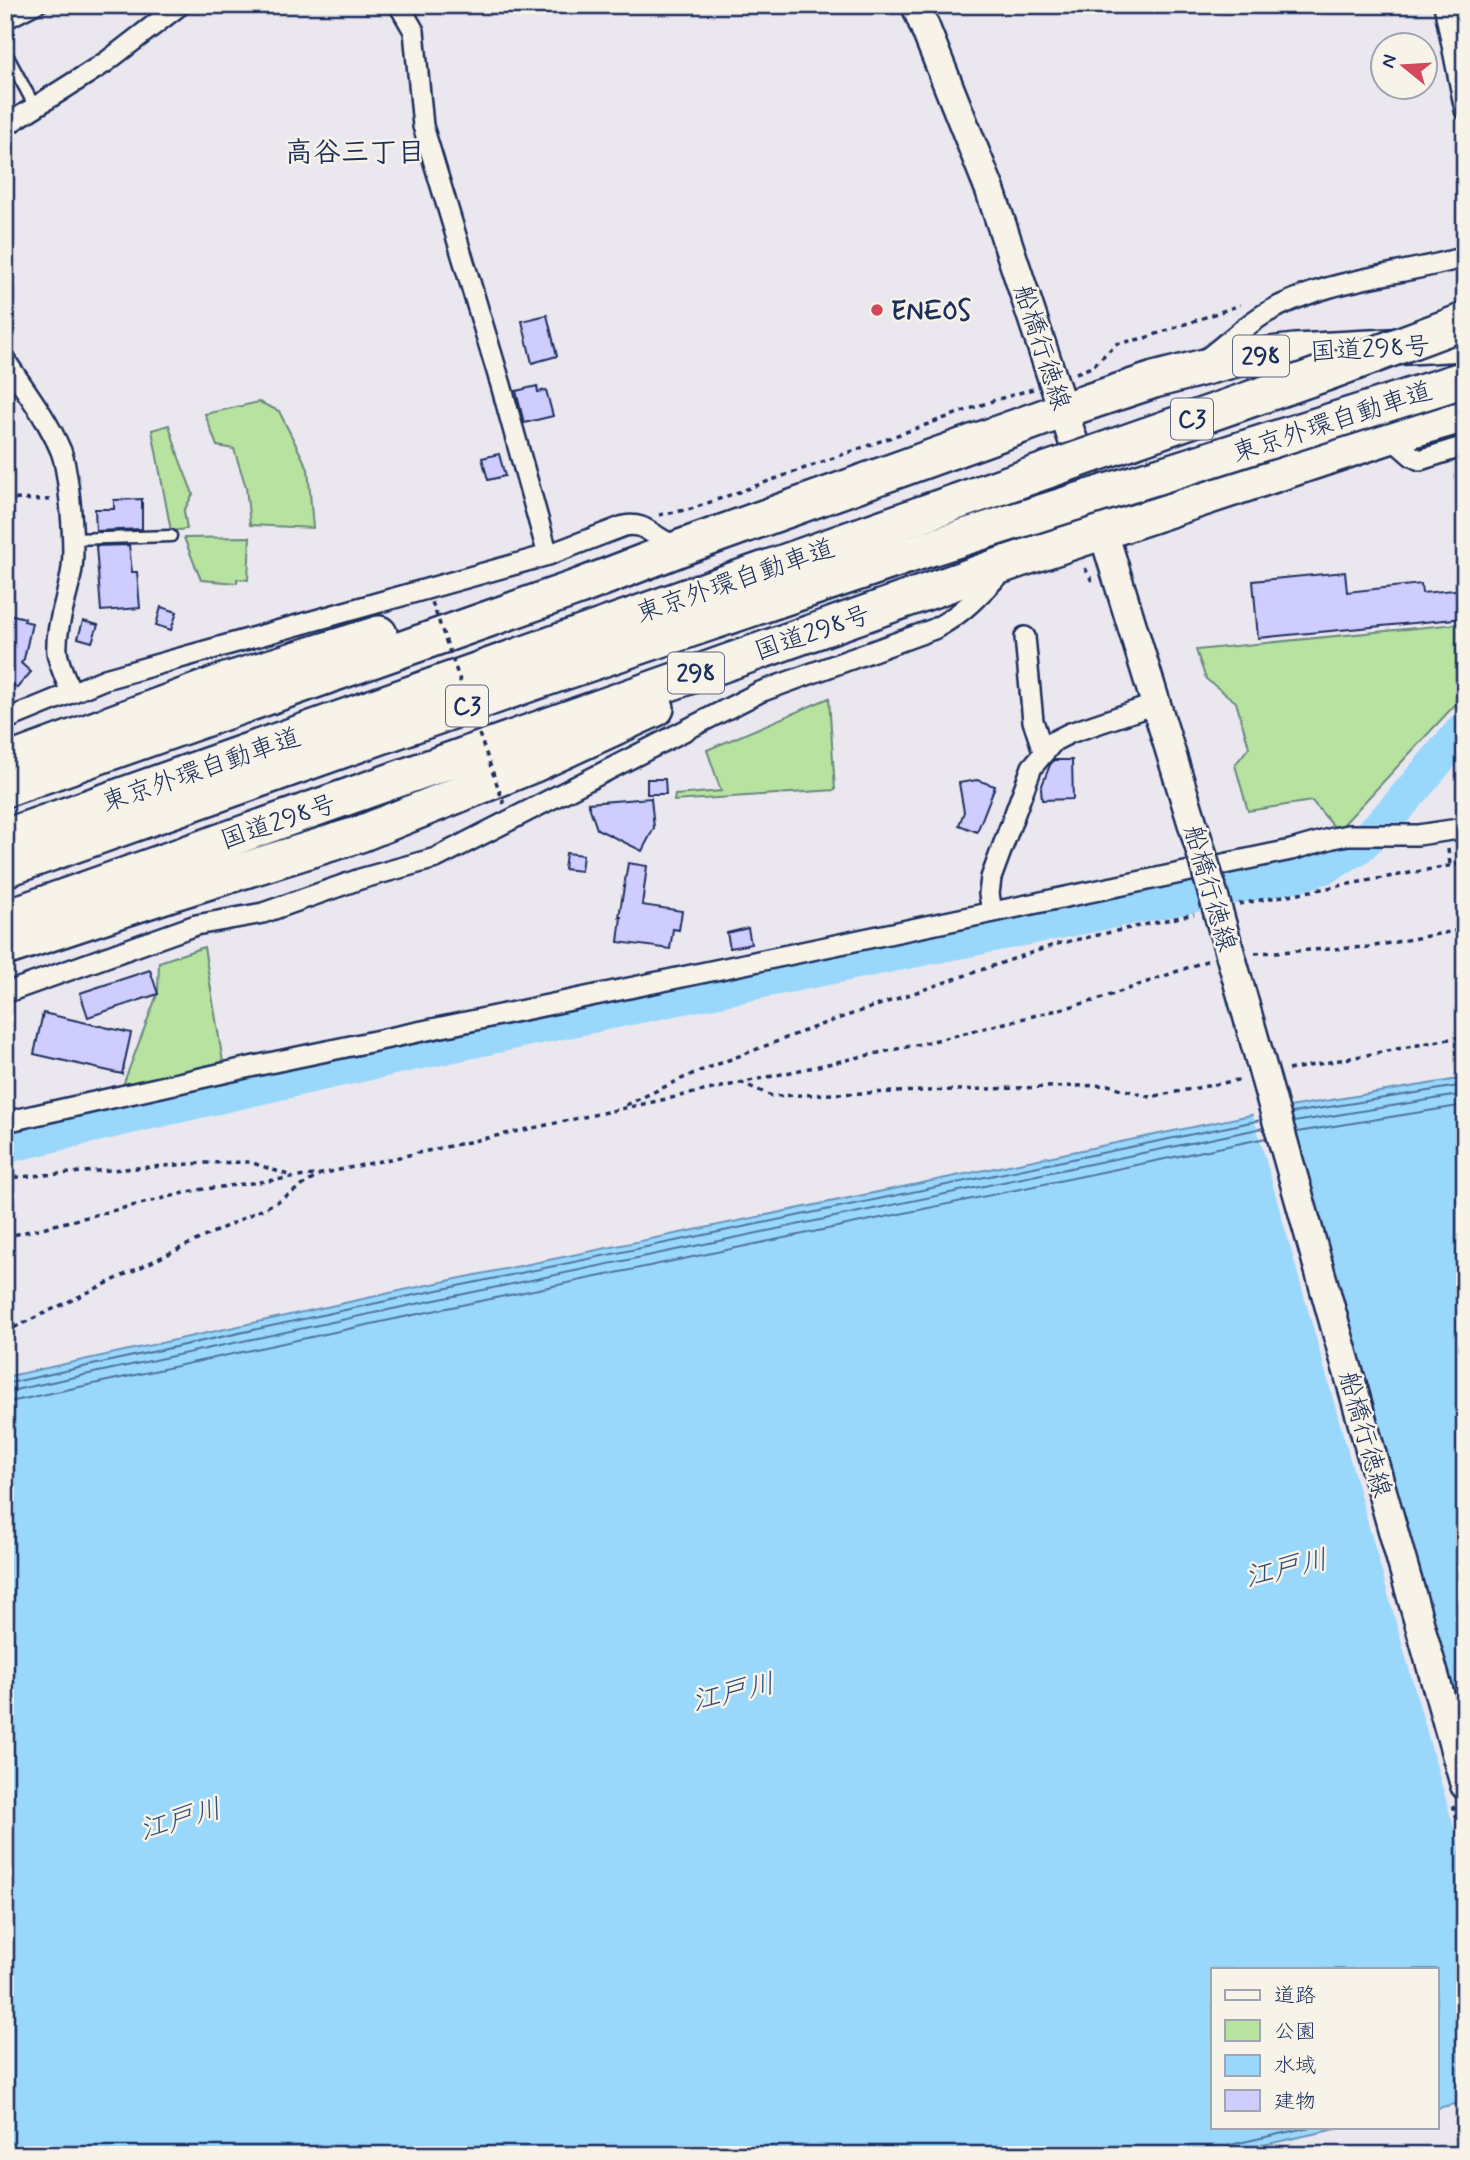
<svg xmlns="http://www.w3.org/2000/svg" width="1470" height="2160" viewBox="0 0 1470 2160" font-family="Mynerve,'Klee One',sans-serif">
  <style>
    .green { fill: #b7e29f; stroke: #69887e; stroke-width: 2 }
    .water { fill: #9ad8fb; stroke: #6794bc; stroke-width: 2 }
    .pier { fill: #ebe7ef }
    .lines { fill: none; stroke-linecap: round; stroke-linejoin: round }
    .shore { stroke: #4e739d; stroke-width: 2 }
    .river { stroke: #9ad8fb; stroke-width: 35 }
    .building { fill: #cfccfe; stroke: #1b2f5e; stroke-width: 2 }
    .lane-casing { stroke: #1b2f5e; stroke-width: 15 }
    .street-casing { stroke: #1b2f5e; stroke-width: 24 }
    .secondary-casing { stroke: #1b2f5e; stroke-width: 33 }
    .highway-casing { stroke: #1b2f5e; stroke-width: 40 }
    .path { stroke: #1b2f5e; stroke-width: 3.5; stroke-dasharray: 5 5; stroke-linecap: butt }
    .lane { stroke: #f7f3e8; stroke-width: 10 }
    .street { stroke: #f7f3e8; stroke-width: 19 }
    .secondary { stroke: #f7f3e8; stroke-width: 28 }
    .highway { stroke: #f7f3e8; stroke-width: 35 }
    .secondary-bridge-casing { stroke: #1b2f5e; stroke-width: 33; stroke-linecap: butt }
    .highway-bridge-casing { stroke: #1b2f5e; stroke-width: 40; stroke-linecap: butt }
    .path-bridge { stroke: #1b2f5e; stroke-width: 3.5; stroke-dasharray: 5 5; stroke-linecap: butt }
    .secondary-bridge { stroke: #f7f3e8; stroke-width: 28 }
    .highway-bridge { stroke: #f7f3e8; stroke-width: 35 }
    .poi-dot { fill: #d1495b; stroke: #f7f3e8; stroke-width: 2.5 }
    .labels { text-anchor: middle; stroke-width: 5; stroke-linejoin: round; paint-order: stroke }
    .shield { fill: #f7f3e8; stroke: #5d6a87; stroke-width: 2 }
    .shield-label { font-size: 24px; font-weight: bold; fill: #1b2f5e }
    .poi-label { font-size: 26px; font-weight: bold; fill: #1b2f5e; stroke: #f7f3e8; text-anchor: start }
    .street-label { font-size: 26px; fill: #1b2f5e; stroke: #f7f3e8 }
    .neighbourhood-label { font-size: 28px; font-weight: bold; fill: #1b2f5e; stroke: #f7f3e8 }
    .water-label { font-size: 28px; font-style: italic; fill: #34517d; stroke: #f7f3e8 }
  </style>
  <rect width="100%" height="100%" fill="#ebe7ef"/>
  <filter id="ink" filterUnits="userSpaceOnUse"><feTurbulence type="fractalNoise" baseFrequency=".0143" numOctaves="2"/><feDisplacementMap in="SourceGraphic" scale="14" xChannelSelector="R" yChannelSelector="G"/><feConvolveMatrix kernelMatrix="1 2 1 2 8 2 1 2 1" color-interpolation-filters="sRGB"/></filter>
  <g filter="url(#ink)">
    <g class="green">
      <path d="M259,402l20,9 29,58 5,59 -63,-3 -4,-38 -12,-38 -17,-3 -12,-32z"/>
      <path d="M169,425l10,33 14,36 -9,17 3,18 -16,2 -19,-101z"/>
      <path d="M250,537l-2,43 -11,-1v4l-36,-3 -17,-42z"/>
      <path d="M1465,623v71l-123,132 -8,1 -22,-26 -64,10 -13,-46 14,-18 -13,-45 -30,-23 -10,-29z"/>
      <path d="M829,698l6,92 -161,11 1,-6 46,-4 -14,-41z"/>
      <path d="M204,947l19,115 -100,23 35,-93 1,-30z"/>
    </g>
    <path class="water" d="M1465,1078v1024l-28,6v-139h-224v158h132l-128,28h-1212v-778l408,-89 882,-182z"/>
    <path class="pier" d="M1283,1105l182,640v122l-213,-756z"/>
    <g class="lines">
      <g class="shore">
        <path d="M1292,1113l173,-28"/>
        <path d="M1294,1122l171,-28"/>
        <path d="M1297,1132l168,-27"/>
        <path d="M5,1384l409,-89 847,-175"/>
        <path d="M5,1392l411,-88 847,-176"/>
        <path d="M5,1403l413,-89 848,-176"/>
        <path d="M1224,2155v-6l6,-4 80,-18"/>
      </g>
      <path class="river" d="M5,1146c429,-103 862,-187 1294,-272l27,-8 32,-19 30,-29 77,-90"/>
    </g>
    <g class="building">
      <path d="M547,315l10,41 -25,7 -10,-42z"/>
      <path d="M537,386l1,6 8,-2 7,26 -29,7 -8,-32z"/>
      <path d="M499,454l6,22 -17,4 -6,-22z"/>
      <path d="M142,499v30l-46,2 -1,-22h19v-9z"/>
      <path d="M129,545l3,27h5l3,36 -39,3 -5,-65z"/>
      <path d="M1345,572l2,20 74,-8 1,9 43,-4v29l-207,20 -5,-57z"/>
      <path d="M161,607l16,5 -6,18 -15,-5z"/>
      <path d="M5,613l20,5 -1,3 8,2 -8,36 -3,4 10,9 -14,16 -12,-10z"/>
      <path d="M83,621l15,4 -6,17 -14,-4z"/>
      <path d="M1054,760h18l1,39 -31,1 -1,-12 9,-23z"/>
      <path d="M647,779h18l1,15h-19z"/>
      <path d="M977,780l18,6 -18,46 -18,-7 5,-13 -5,-29z"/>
      <path d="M651,798l3,30 -12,23 -45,-22 -9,-26z"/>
      <path d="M566,853l17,2 -2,16 -17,-2z"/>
      <path d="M628,863l19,3 -5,39 40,6 -3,19 -6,-1 -3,20 -52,-7 3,-25h-2z"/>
      <path d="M748,928l3,16 -21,4 -3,-15z"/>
      <path d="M150,970l8,24 -70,23 -8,-24z"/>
      <path d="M43,1013l88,20 -9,41 -88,-20z"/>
    </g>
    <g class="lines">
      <g class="lane-casing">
        <g id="lane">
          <path d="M5,24l37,-19"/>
          <path d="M5,51l30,56"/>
          <path d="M72,539l99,-3"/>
          <path d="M5,694l7,24"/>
        </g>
      </g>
      <g class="street-casing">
        <g id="street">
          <path d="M399,5l15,26 9,95 78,259 47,170"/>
          <path d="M1444,5l21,105"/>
          <path d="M5,126l101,-64 74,-57"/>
          <path d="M1206,359c20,-15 38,-33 60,-46 61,-35 133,-37 199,-56"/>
          <path d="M5,360c20,30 42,58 56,91 8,21 14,93 11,117 -3,26 -17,58 -15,84 2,14 9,27 14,40"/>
          <path d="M1389,436l23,20 8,4 45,-14"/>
          <path d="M1025,637l8,84 10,30"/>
          <path d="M5,720l100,-41 443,-124 76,-29c18,-4 26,7 41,15 5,2 11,4 17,5"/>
          <path d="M992,911l-3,-17 2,-16 41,-111 22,-26 16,-8 86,-29"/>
          <path d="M5,993l191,-68 67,-12 97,-34 76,-21 324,-166 174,-63c32,-17 44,-34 69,-58"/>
          <path d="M5,1122l245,-55 1041,-217 42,-12 15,-3h70l47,-7"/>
        </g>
      </g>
      <g class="secondary-casing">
        <g id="secondary">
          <path d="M916,5l74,185 113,341 97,317"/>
          <path d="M1219,915l20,70"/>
          <path d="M1318,1265l147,520"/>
        </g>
      </g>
      <g class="highway-casing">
        <g id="highway">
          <path d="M5,763l221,-82 153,-47"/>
          <path d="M5,789l574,-202 104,-40 381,-137 90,-30 82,-21 59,-7 170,-9"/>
          <path d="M5,837l914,-322"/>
          <path d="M5,869l526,-186 399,-135"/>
          <path d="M5,918l1009,-357 375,-125 76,-22"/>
          <path d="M5,948l166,-55 189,-59 172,-69 124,-57"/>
        </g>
      </g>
      <g class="path">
        <path d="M1076,373l16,-6 24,-23 29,-6 95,-33"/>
        <path d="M5,499l47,1"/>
        <path d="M659,515l32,-6 304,-109 38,-11"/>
        <path d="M1085,568l8,15"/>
        <path d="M1448,849l2,15"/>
        <path d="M1239,904l226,-41"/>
        <path d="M1255,953l114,-6 96,-18"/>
        <path d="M1288,1070l177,-34"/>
        <path d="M740,1082l32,14 336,-11 42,12 93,-18"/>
        <path d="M626,1105l66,-31 128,-49 237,-81 137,-30"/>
        <path d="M5,1178l199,-15 46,-1 41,14"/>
        <path d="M5,1237l192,-47 124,-16 608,-132 168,-42 112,-40"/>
        <path d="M5,1332l272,-130 42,-27"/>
        <path d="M1453,1805l12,42"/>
      </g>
      <use href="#lane" class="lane"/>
      <use href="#street" class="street"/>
      <use href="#secondary" class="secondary"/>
      <use href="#highway" class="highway"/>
      <g class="secondary-bridge-casing">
        <g id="secondary-bridge">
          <path d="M1200,848l19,67"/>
          <path d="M1239,985l79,280"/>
        </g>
      </g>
      <g class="highway-bridge-casing">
        <g id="highway-bridge">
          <path d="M919,515l412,-144 134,-50"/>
          <path d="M930,548l535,-169"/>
        </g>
      </g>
      <path class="path-bridge" d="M432,602l72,202"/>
      <use href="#secondary-bridge" class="secondary-bridge"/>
      <use href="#highway-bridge" class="highway-bridge"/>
    </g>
  </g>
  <circle class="poi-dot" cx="877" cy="310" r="7"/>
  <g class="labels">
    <g class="shield">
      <rect x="1233" y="335.5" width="56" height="41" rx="5"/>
      <rect x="1171" y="398.5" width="42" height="41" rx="5"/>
      <rect x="668" y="652.5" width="56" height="41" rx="5"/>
      <rect x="446" y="685.5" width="42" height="41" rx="5"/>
    </g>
    <g class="shield-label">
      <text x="1261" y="364">298</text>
      <text x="1192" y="427">C3</text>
      <text x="696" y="681">298</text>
      <text x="467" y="714">C3</text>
    </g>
    <g class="poi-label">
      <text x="891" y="319">ENEOS</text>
    </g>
    <g class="street-label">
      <text transform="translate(1043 347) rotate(72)" y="9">船橋行徳線</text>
      <text transform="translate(1370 348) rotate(-3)" y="9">国道298号</text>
      <text transform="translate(1332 421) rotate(-18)" y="9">東京外環自動車道</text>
      <text transform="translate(735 580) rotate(-19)" y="9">東京外環自動車道</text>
      <text transform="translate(812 632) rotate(-19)" y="9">国道298号</text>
      <text transform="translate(201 769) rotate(-19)" y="9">東京外環自動車道</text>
      <text transform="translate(278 821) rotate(-19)" y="9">国道298号</text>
      <text transform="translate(1211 888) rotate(74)" y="9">船橋行徳線</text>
      <text transform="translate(1366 1434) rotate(74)" y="9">船橋行徳線</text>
    </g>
    <g class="neighbourhood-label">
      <text x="355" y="161">高谷三丁目</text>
    </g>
    <g class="water-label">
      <text transform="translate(1286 1567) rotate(-13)" y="10">江戸川</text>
      <text transform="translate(733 1691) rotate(-13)" y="10">江戸川</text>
      <text transform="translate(180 1818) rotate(-16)" y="10">江戸川</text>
    </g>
  </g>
  <rect width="1470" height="2160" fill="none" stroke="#f7f3e8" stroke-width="28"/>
  <rect x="14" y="14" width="1442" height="2132" fill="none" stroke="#1b2f5e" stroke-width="2.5" filter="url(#ink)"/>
  <rect x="1211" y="1968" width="228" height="161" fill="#f7f3e8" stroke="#9fa5b1" stroke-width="2"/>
  <rect x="1225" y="1990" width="35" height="10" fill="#f7f3e8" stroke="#9fa5b1" stroke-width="2"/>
  <text x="1274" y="2002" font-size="21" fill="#1b2f5e">道路</text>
  <rect x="1225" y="2020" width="35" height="21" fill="#b7e29f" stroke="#9fa5b1" stroke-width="2"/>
  <text x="1274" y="2038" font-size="21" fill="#1b2f5e">公園</text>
  <rect x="1225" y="2055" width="35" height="21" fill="#9ad8fb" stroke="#9fa5b1" stroke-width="2"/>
  <text x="1274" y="2072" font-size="21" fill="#1b2f5e">水域</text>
  <rect x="1225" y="2090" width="35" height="21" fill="#cfccfe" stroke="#9fa5b1" stroke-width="2"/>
  <text x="1274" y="2108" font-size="21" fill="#1b2f5e">建物</text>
  <g transform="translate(1404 66) rotate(288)"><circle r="33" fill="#f7f3e8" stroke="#9fa5b1" stroke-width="2"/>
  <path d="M0-5L12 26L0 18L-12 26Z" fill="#d1495b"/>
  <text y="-10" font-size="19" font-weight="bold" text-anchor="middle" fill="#1b2f5e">N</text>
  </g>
</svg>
